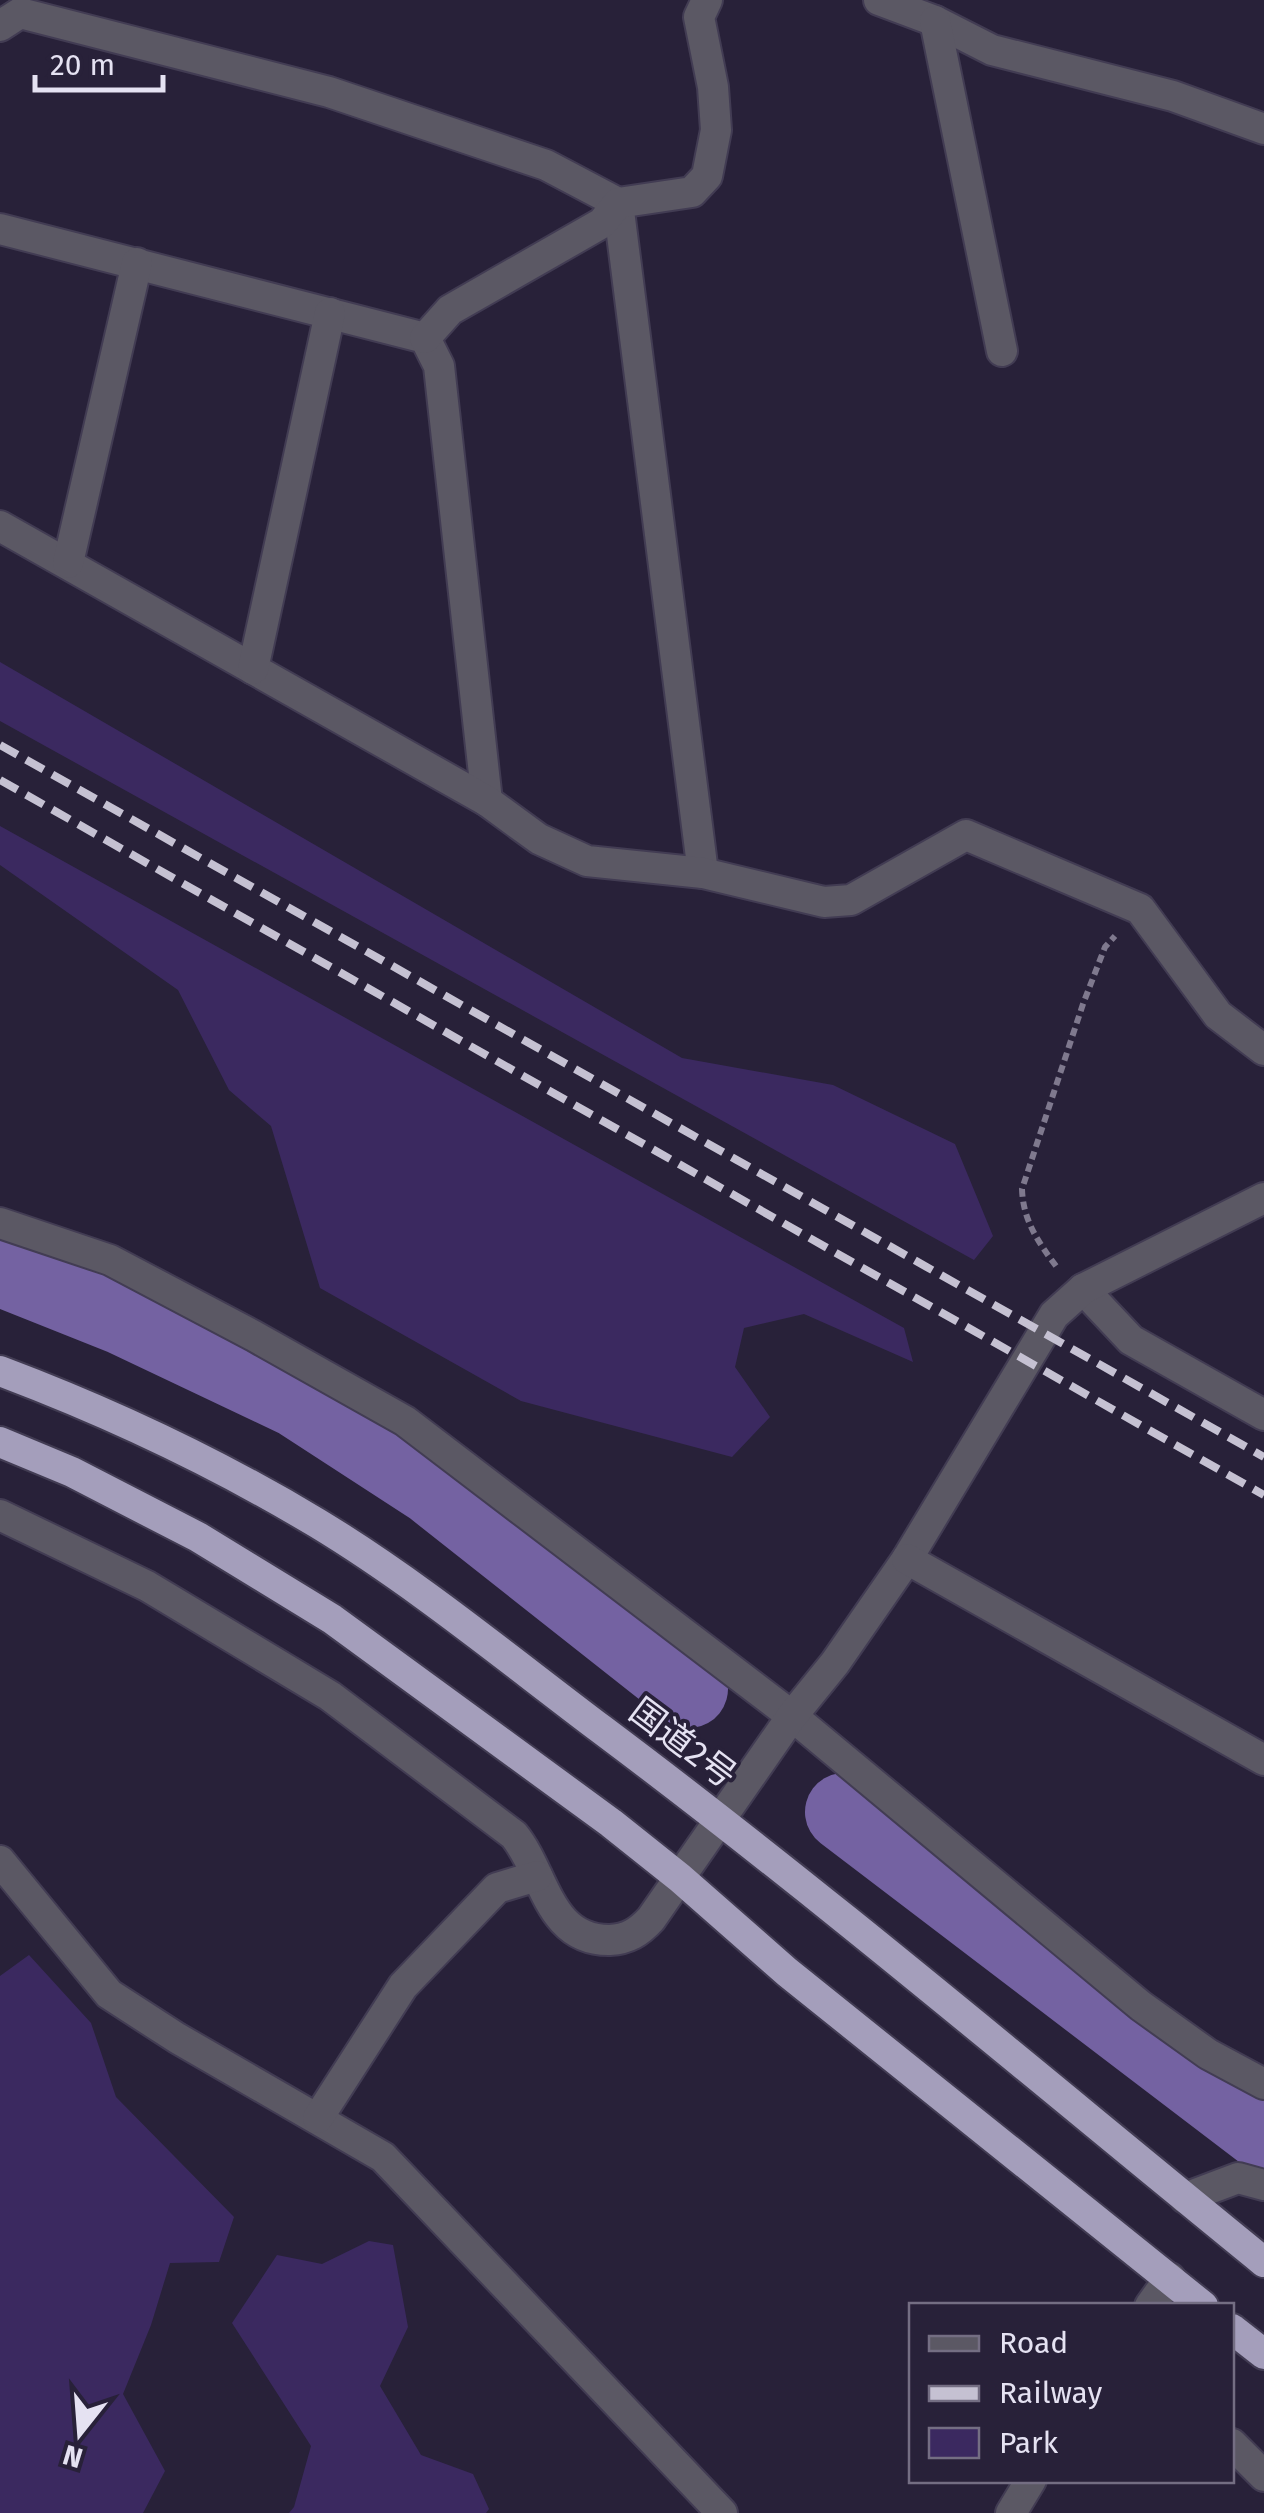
<svg xmlns="http://www.w3.org/2000/svg" width="1264" height="2513" viewBox="0 0 1264 2513" font-family="'Fira Sans','Noto Sans JP',sans-serif">
  <style>
    .green { fill: #3b2960 }
    .lines { fill: none; stroke-linecap: round; stroke-linejoin: round }
    .river { stroke: #7462a2; stroke-width: 78 }
    .minor-casing { stroke: #423c53; stroke-width: 34 }
    .highway-casing { stroke: #423c53; stroke-width: 34 }
    .path { stroke: #7f798e; stroke-width: 6; stroke-dasharray: 8 5; stroke-linecap: butt }
    .minor { stroke: #5b5864; stroke-width: 30 }
    .highway { stroke: #a49ebb; stroke-width: 30 }
    .rail { stroke: #c5c1d2; stroke-width: 8; stroke-dasharray: 20 10; stroke-linecap: butt }
    .labels { text-anchor: middle; stroke-width: 8; stroke-linejoin: round; paint-order: stroke }
    .street-label { font-size: 35px; fill: #e5e2f2; stroke: #282139 }
  </style>
  <rect width="100%" height="100%" fill="#282139"/>
  <g class="green">
    <path d="M0,662l682,396 151,27 122,59 38,92 -19,24 -974,-539z"/>
    <path d="M0,826l904,502 9,34 -109,-48 -60,14 -9,39 35,50 -38,40 -211,-56 -201,-113 -49,-162 -42,-36 -51,-100 -178,-125z"/>
    <path d="M29,1955l62,68 25,74 118,120 -15,45 -49,1 -19,62 -28,69 42,77 -22,42h-143v-537z"/>
    <path d="M369,2241l24,4 15,82 -28,59 41,69 52,19 16,35 -3,4h-197l5,-6 17,-61 -79,-123 45,-68 45,9z"/>
  </g>
  <g class="lines">
    <g class="river">
      <path d="M0,1267l123,49 175,83 134,87 257,203"/>
      <path d="M844,1812l420,320"/>
    </g>
    <g class="minor-casing">
      <g id="minor">
        <path d="M879,0l56,21 57,29 181,46 91,33"/>
        <path d="M935,21l67,330"/>
        <path d="M0,26l20,-13 309,79 217,73 72,38 85,670"/>
        <path d="M0,229l425,109 14,28 48,435"/>
        <path d="M425,338l25,-28 152,-87 16,-20 74,-11 15,-16 9,-46 -3,-43 -14,-70 8,-17"/>
        <path d="M0,526l487,275 52,38 48,22 116,12 121,29 27,-2 115,-65 174,74 78,106 46,35"/>
        <path d="M68,563l69,-300"/>
        <path d="M253,669l77,-356"/>
        <path d="M0,1223l110,37 144,76 151,85 387,295 349,290 67,48 56,30"/>
        <path d="M1083,1289l48,51 133,75"/>
        <path d="M0,1515l147,71 183,110 184,139c31,38 34,106 96,105 18,-1 29,-8 41,-21l141,-203 43,-53 72,-104 147,-244 29,-26 181,-91"/>
        <path d="M907,1559l357,201"/>
        <path d="M0,1861l109,133 68,44 206,119 339,356"/>
        <path d="M318,2118l85,-132 94,-98 40,-12"/>
        <path d="M1185,2198l53,-20 26,7"/>
        <path d="M1150,2306l20,-28"/>
        <path d="M1232,2444l32,32"/>
        <path d="M1011,2513l20,-33"/>
      </g>
    </g>
    <g class="highway-casing">
      <g id="highway">
        <path d="M0,1371c109,41 217,92 317,152 99,60 191,136 284,206 227,170 443,354 663,533"/>
        <path d="M0,1442l72,30 126,65 134,82 279,204 69,55 107,94 416,334"/>
        <path d="M1232,2329l32,25"/>
      </g>
    </g>
    <path class="path" d="M1056,1266c-18,-24 -33,-46 -34,-77l61,-185 22,-57 10,-11"/>
    <use href="#minor" class="minor"/>
    <use href="#highway" class="highway"/>
    <g class="rail">
      <path d="M0,745l1264,712"/>
      <path d="M0,780l1264,715"/>
    </g>
  </g>
  <g class="labels">
    <g class="street-label">
      <text transform="translate(683 1743) rotate(37)" y="12">国道2号</text>
    </g>
  </g>
  <rect x="909" y="2303" width="325" height="180" fill="#282139" stroke="#746e83" stroke-width="2.5"/>
  <rect x="929" y="2336" width="50" height="15" fill="#5b5864" stroke="#746e83" stroke-width="2.5"/>
  <text x="999" y="2353" font-size="30" fill="#e5e2f2">Road</text>
  <rect x="929" y="2386" width="50" height="15" fill="#c5c1d2" stroke="#746e83" stroke-width="2.5"/>
  <text x="999" y="2403" font-size="30" fill="#e5e2f2">Railway</text>
  <rect x="929" y="2428" width="50" height="30" fill="#3b2960" stroke="#746e83" stroke-width="2.5"/>
  <text x="999" y="2453" font-size="30" fill="#e5e2f2">Park</text>
  <g transform="translate(80 2433) rotate(197)" stroke="#282139" stroke-width="8" paint-order="stroke">
  <path d="M0-8L18 38L0 25L-18 38Z" fill="#e5e2f2"/>
  <text y="-15" font-size="28" font-weight="bold" text-anchor="middle" fill="#e5e2f2">N</text>
  </g>
  <path d="M35 75v15h128v-15" fill="none" stroke="#e5e2f2" stroke-width="5"/>
  <text x="50" y="75" font-size="30" fill="#e5e2f2" stroke="#282139" stroke-width="8" paint-order="stroke">20 m</text>
</svg>
